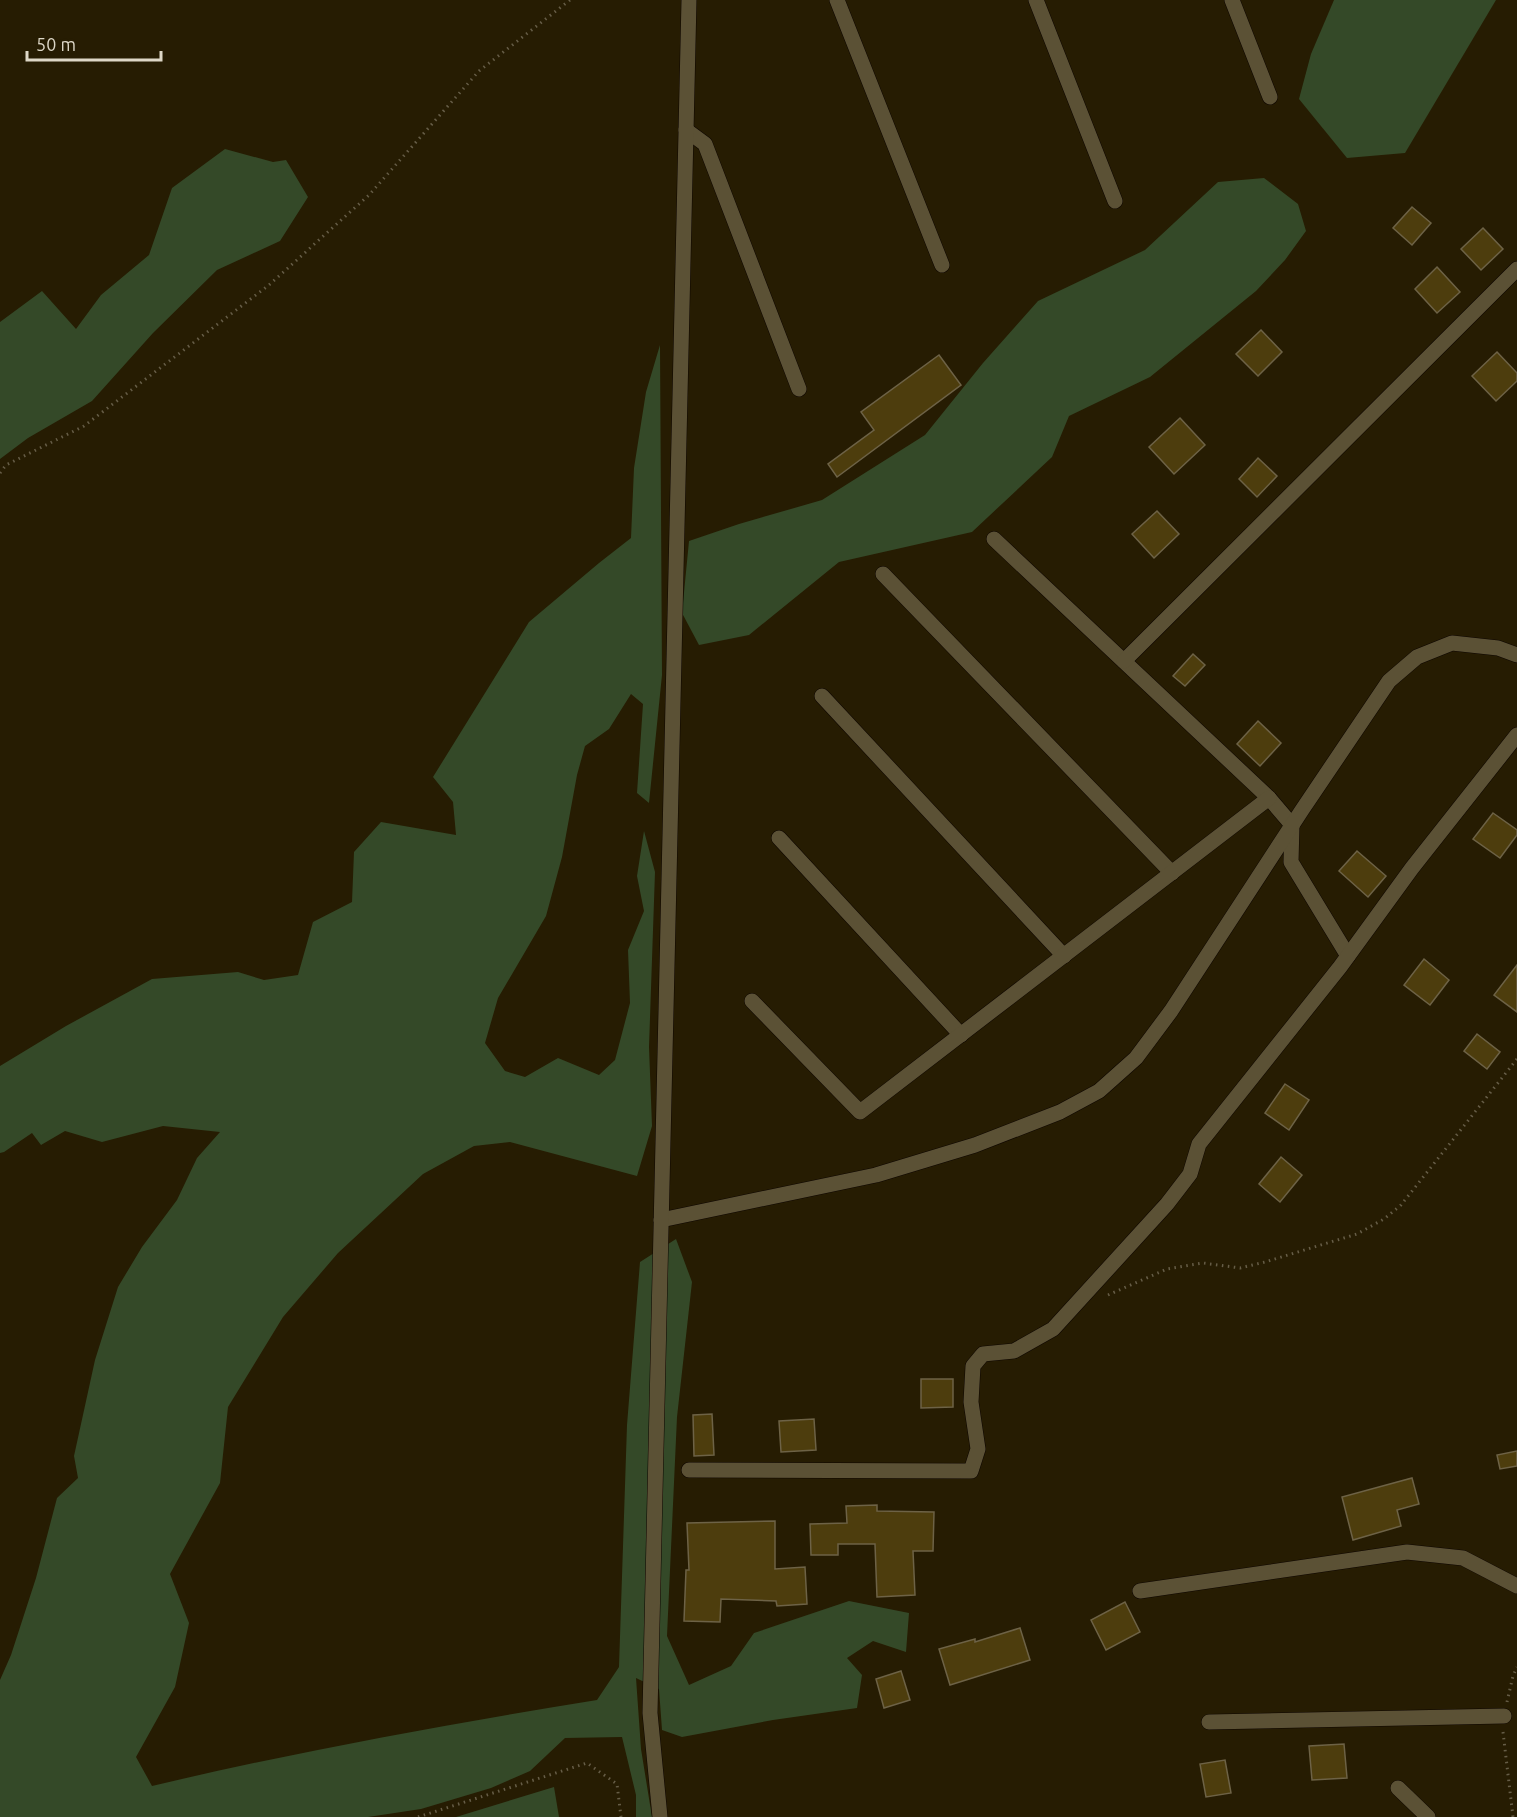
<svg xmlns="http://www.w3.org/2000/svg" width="1517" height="1817" viewBox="0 0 1517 1817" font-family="Ubuntu,sans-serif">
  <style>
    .green { fill: #344928 }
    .building { fill: #4d3d0d; stroke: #6d6246; stroke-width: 1.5 }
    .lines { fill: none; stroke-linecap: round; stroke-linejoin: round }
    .minor-casing { stroke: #0e0600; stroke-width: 16 }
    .path { stroke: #665d47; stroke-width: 3; stroke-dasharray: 1.5 4.5; stroke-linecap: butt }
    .minor { stroke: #5b5135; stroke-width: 15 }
  </style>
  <rect width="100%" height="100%" fill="#261c02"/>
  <g class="green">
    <path d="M1334,0h162l-91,153 -58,5 -48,-59 12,-45z"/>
    <path d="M225,149l48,13 13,-2 22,37 -28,44 -63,29 -64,63 -61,68 -64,37 -28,21v-137l42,-31 34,38 25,-34 48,-40 23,-67z"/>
    <path d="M1264,178l34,26 8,27 -21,29 -29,31 -106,86 -81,39 -17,41 -80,75 -133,30 -90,73 -50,10 -17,-32 7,-72 50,-17 83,-24 103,-65 58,-72 55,-62 107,-51 73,-68z"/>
    <path d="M660,345l2,330 -13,128 -12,-10 6,-89 -12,-10 -22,35 -24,17 -8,29 -15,82 -16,59 -48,82 -13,45 20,28 20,6 33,-19 41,17 16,-15 15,-57 -2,-53 16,-39 -7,-35 7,-45 11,41 -6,175 3,79 -15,50 -127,-34 -36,4 -51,28 -85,79 -55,64 -55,90 -8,76 -50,91 19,49 -14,64 -39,70 16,29c147,-35 296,-62 445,-86l22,-33 8,-242 13,-163 36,-23 16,43 -15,135 -10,219 22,49 42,-19 23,-33 95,-32 60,12 -3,39 -33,-11 -26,17 15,17 -5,33 -84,12 -91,17 -20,-7 -3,-41 -23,-11 5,71 11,68h-16v-22l-14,-58 -57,1 -35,33 -39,17 -70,21 -53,8h-368v-137l11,-25 25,-77 21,-80 21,-20 -4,-22 21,-96 23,-73 24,-40 35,-47 20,-42 23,-26 -57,-6 -61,16 -37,-11 -24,14 -9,-12 -28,19 -4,1v-87l66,-40 86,-47 86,-7 26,8 34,-5 15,-53 39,-20 2,-50 27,-30 75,13 -3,-33 -20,-25 96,-155 70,-59 32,-25 3,-70 12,-76z"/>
    <path d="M554,1787l5,30h-103z"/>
  </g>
  <g class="building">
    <path d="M1412,207l19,16 -19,22 -19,-17z"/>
    <path d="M1483,228l20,21 -22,21 -20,-21z"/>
    <path d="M1437,267l23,25 -23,21 -22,-24z"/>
    <path d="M1261,330l21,22 -24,24 -22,-22z"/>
    <path d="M1497,352l20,21v8l-21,20 -24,-25z"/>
    <path d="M939,355l22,30 -124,92 -9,-13 46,-34 -13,-18z"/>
    <path d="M1180,418l25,27 -31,29 -25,-27z"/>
    <path d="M1258,458l19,18 -20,21 -18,-18z"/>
    <path d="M1157,511l22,23 -25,24 -22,-24z"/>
    <path d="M1193,654l12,11 -20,21 -12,-10z"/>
    <path d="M1258,721l23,22 -21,23 -23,-22z"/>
    <path d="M1493,813l24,17v5l-17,23 -27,-19z"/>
    <path d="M1357,851l29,25 -18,21 -29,-26z"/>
    <path d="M1424,959l25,21 -19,25 -26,-20z"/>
    <path d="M1517,965v47l-23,-17z"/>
    <path d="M1477,1034l23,18 -13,17 -23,-18z"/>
    <path d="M1285,1084l24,16 -20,30 -24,-17z"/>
    <path d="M1281,1157l21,18 -22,27 -21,-18z"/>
    <path d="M921,1379h32v28l-32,1z"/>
    <path d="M712,1414l2,41 -20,1 -1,-41z"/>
    <path d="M814,1419l2,31 -35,2 -2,-31z"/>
    <path d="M1517,1451v15l-17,3 -3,-14z"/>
    <path d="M1412,1478l7,26 -22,6 4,16 -48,14 -11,-43z"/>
    <path d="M877,1505v6l57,1 -1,39h-20l2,44 -38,2 -2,-53h-37v11h-27l-1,-31 37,-1 -1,-17z"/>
    <path d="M775,1521v48l30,-2 2,37 -30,2 -1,-5 -55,-2 -1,23 -36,-1 2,-51h3l-2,-47z"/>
    <path d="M1125,1602l15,30 -34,18 -15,-30z"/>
    <path d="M1020,1628l10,32 -80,25 -11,-36 36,-10v3z"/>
    <path d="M901,1671l9,29 -26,8 -8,-29z"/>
    <path d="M1344,1744l3,34 -35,2 -3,-34z"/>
    <path d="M1225,1760l6,33 -25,4 -6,-33z"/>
  </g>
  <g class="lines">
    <g class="minor-casing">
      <g id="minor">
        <path d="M837,0l105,265"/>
        <path d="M1036,0l79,201"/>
        <path d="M1232,0l38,97"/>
        <path d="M686,130l19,14 94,245"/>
        <path d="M994,539l275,259 23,27 -1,37 57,94"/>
        <path d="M883,574l289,299"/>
        <path d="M1124,661l393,-392"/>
        <path d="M822,696l242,260"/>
        <path d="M779,838l182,197"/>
        <path d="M752,1001l108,111 409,-314"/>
        <path d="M661,1220l215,-45 99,-30 85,-33 39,-21 37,-33 35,-47 131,-201 87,-129 28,-24 35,-14 46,5 19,7"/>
        <path d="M689,1470l282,1 7,-22 -7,-47 2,-36 10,-12 31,-3 39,-22 114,-125 23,-30 9,-30 141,-177 72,-99 105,-133"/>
        <path d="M1140,1591l267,-39 56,6 54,28"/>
        <path d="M1209,1722l295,-6"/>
        <path d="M1398,1788l30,29"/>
        <path d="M660,1817l-10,-104 39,-1713"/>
      </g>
    </g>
    <g class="path">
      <path d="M0,473l6,-8 78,-39 185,-141 100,-90 110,-124 91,-71"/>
      <path d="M1108,1295l59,-26 36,-6 37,5 25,-6 92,-28 27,-15 17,-14 116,-146"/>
      <path d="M1507,1702l6,-26 4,-9"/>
      <path d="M1503,1732l10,85"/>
      <path d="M418,1817l169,-54 30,21 4,33"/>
    </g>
    <use href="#minor" class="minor"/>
  </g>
  <path d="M27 51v9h134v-9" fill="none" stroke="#ddd7c7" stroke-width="3"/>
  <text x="36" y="51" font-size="18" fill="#ddd7c7" stroke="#261c02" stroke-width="4.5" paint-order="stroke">50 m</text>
</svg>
